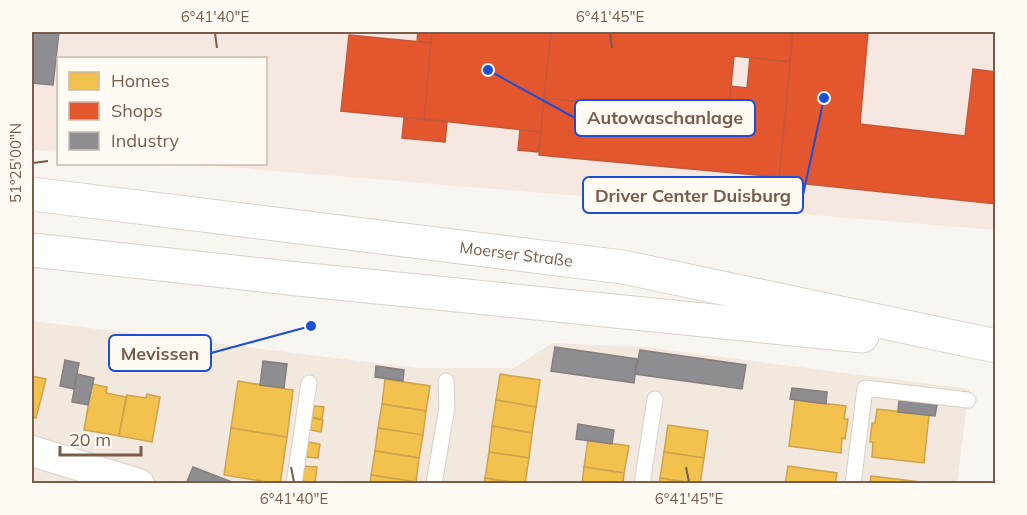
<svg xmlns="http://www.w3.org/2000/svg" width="1027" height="515" viewBox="0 0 1027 515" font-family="Mulish,sans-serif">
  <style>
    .residential { fill: #f2e8de }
    .commercial { fill: #f6e8e1 }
    .homes { fill: #f2c14e; stroke: #cea34e; stroke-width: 1.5 }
    .shops { fill: #e4572e; stroke: #c45837; stroke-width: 1.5 }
    .industry { fill: #8d8d92; stroke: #877e7d; stroke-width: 1.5 }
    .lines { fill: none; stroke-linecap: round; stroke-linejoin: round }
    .lane-casing { stroke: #d7d1cb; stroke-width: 17 }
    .street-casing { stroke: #d7d1cb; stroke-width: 32 }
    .secondary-casing { stroke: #d9d2cb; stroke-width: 35 }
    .lane { stroke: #fefefd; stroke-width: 15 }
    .street { stroke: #fefefd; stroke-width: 30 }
    .secondary { stroke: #fefefd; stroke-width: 33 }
    .ticks { fill: none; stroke: #7a5c4d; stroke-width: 2 }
    .labels { text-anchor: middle; stroke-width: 6; stroke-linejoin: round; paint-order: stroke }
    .street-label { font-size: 16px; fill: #7a5c4d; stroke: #fffaf3 }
    .leader { fill: none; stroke: #1d4ed8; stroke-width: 2 }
    .callout-dot { fill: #1d4ed8; stroke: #fffaf3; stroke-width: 2 }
    .callout { fill: #fffaf3; stroke: #1d4ed8; stroke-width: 2 }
    .callout-label { font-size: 18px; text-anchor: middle; font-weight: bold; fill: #7a5c4d }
    .neatline { fill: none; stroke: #7a5c4d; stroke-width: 2 }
    .ticks-label { font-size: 15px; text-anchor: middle; fill: #7a5c4d }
  </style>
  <rect width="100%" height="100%" fill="#f9f5f0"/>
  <path class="residential" d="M32,321l385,47h97l38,-25 92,4 325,42 -12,94 -925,1z"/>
  <path class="commercial" d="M32,32h963v198l-804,-66h75v-106h-208v94l-26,-2z"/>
  <g class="homes">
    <path d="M500,374l40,6 -4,27 -40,-7z"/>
    <path d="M32,376l14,3 -10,39 -4,-1z"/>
    <path d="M385,379l45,7 -4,25 -44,-7z"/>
    <path d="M238,381l55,9 -6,47 -56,-9z"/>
    <path d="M92,384l15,3 -1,6 20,4 -7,39 -35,-6z"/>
    <path d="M147,394l13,3 -8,45 -33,-6 8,-41 19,3z"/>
    <path d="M496,400l40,7 -4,26 -40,-7z"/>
    <path d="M795,400l51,6 -2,13h4l-3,20 -3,-1 -1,15 -52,-7z"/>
    <path d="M382,404l44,7 -3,24 -45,-7z"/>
    <path d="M314,406l10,1 -2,12 -10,-2z"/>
    <path d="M877,409l52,6 -5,48 -52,-6 1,-15h-3l2,-19h3z"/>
    <path d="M312,418l11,2 -2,12 -11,-2z"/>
    <path d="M668,425l40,6 -4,27 -40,-6z"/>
    <path d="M492,426l40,7 -3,25 -40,-6z"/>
    <path d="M231,428l56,9 -7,47 -56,-9z"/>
    <path d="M378,428l45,7 -4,23 -44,-7z"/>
    <path d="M588,440l41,6 -5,27 -40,-6z"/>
    <path d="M308,442l12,2 -2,14 -12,-1z"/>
    <path d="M375,451l44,7 -3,24 -45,-7z"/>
    <path d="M489,452l40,6 -4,26 -40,-6z"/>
    <path d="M664,452l40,6 -4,26 -40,-6z"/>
    <path d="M304,466l13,1 -2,16 -13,-2z"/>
    <path d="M788,466l49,7 -2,11h-50z"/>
    <path d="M584,467l40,6 -1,11h-41z"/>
    <path d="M371,475l45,7v2h-46z"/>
    <path d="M871,476l51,6 -1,2h-51z"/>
    <path d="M485,478l34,6h-35z"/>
    <path d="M660,478l37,6h-38z"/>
  </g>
  <g class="shops">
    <path d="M418,32h14l-1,11 -14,-2z"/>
    <path d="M432,32h119l-10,100 -117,-13z"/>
    <path d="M551,32h242l-3,30 -56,-6 -6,61 -184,-19z"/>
    <path d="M793,32h75l-8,92 105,12 8,-67 23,3v132l-217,-23z"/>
    <path d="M349,35l82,8 -7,76 -83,-8z"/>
    <path d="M750,57l40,5 -11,115 -240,-22 5,-57 184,19 3,-31 16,2z"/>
    <path d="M404,118l43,4 -2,20 -43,-4z"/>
    <path d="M520,130l21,2 -3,20 -20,-2z"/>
  </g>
  <g class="industry">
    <path d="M32,32h27l-6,53 -21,-2z"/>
    <path d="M555,347l82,12 -3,24 -83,-12z"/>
    <path d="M640,350l106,15 -4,24 -107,-15z"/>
    <path d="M65,360l14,3 -5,26 -14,-3z"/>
    <path d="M263,361l24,3 -3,24 -24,-3z"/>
    <path d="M376,366l28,4 -1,11 -28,-4z"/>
    <path d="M77,374l17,4 -6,27 -16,-3z"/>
    <path d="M792,388l35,4 -1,12 -36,-5z"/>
    <path d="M899,400l38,5 -2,11 -37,-4z"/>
    <path d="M578,424l36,6 -2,14 -36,-5z"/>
    <path d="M193,467l44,17h-51z"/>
  </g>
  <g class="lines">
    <g class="lane-casing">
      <g id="lane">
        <path d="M294,484l15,-101"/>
        <path d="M434,484l13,-77 -1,-26"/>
        <path d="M642,484l13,-85"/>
        <path d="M853,484l12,-96 103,12"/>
      </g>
    </g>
    <g class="street-casing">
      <path id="street" d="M32,451l107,33"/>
    </g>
    <g class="secondary-casing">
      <g id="secondary">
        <path id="s1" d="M32,194l591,73 373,79"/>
        <path d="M32,250l266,29 564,57"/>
      </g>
    </g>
    <use href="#lane" class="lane"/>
    <use href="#street" class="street"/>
    <use href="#secondary" class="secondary"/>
  </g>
  <path class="ticks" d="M215,33l2,15M610,33l2,15M33,163l15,-2M291,467l3,15M686,467l3,15"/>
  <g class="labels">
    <g class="street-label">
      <text dy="6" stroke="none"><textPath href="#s1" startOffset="488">Moerser Straße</textPath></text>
    </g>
  </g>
  <path class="leader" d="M488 70L575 118M824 98L803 195M311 326L211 353"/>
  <g class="callout-dot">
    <circle cx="488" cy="70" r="6"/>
    <circle cx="824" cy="98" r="6"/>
    <circle cx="311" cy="326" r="6"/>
  </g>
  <g class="callout">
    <rect x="575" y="100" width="180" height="36" rx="6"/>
    <rect x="583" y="177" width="220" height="36" rx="6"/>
    <rect x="109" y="335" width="102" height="36" rx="6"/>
  </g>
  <g class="callout-label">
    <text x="665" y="124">Autowaschanlage</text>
    <text x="693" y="202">Driver Center Duisburg</text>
    <text x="160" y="360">Mevissen</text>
  </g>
  <rect width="1027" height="515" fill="none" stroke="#fffaf3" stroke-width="66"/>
  <rect x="57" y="57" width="210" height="108" fill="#fffaf3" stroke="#cabbb1" stroke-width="1.5"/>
  <rect x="69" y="72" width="30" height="18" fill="#f2c14e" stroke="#cabbb1" stroke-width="1.5"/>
  <text x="111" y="87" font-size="18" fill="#7a5c4d">Homes</text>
  <rect x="69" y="102" width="30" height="18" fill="#e4572e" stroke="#cabbb1" stroke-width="1.5"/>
  <text x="111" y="117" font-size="18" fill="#7a5c4d">Shops</text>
  <rect x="69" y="132" width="30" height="18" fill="#8d8d92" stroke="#cabbb1" stroke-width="1.5"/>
  <text x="111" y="147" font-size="18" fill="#7a5c4d">Industry</text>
  <path d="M60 446v9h81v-9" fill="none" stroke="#7a5c4d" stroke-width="3"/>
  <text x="69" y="446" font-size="18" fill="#7a5c4d" stroke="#fffaf3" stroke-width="4.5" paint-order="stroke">20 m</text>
  <rect x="33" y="33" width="961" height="449" class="neatline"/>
  <g class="ticks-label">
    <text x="215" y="22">6°41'40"E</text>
    <text x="610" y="22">6°41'45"E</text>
    <text transform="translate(16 163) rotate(-90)" y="5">51°25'00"N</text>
    <text x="294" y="504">6°41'40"E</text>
    <text x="689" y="504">6°41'45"E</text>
  </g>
</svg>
